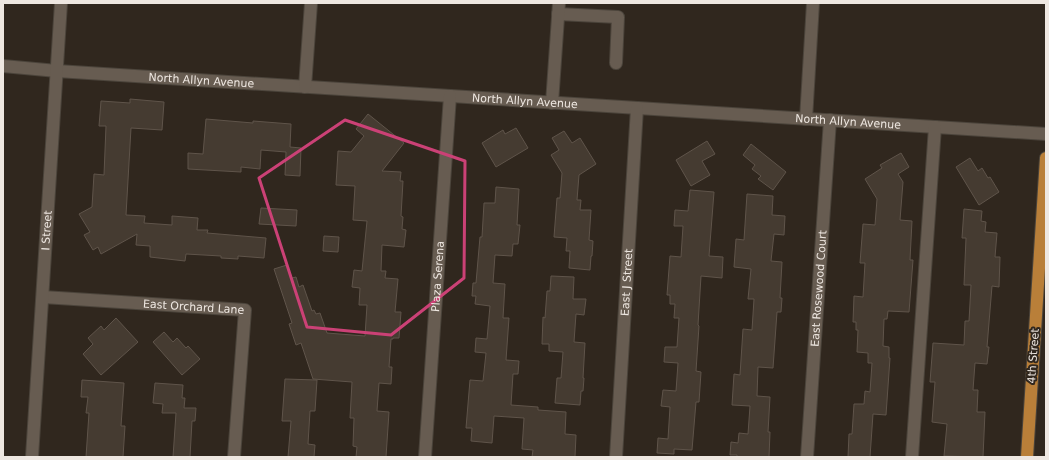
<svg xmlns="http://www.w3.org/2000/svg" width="1049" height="460" viewBox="0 0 1049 460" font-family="'DejaVu Sans',sans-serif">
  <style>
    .building { fill: #453b31; stroke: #5f544a }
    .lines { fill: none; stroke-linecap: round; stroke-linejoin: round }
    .minor-casing { stroke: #4b443b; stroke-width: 14 }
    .major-casing { stroke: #4b443b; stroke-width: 14 }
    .minor { stroke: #675c51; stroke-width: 12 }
    .major { stroke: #b97f39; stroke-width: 12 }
    .marked { fill: none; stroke: #cb4176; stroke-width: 3; stroke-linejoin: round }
    .labels { text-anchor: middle; stroke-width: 4; stroke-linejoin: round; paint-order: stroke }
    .street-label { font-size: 11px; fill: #eee7e1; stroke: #30271e }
  </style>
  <rect width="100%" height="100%" fill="#30271e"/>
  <g class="building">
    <path d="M130,99l34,3 -2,28 -31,-2 -5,87 19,1 -1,7 28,2v-9l26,2 -1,12h11l-1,3 59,5 -2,20 -26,-2v3l-17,-1v-2l-35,-2 -1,7 -35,-4v-11l-14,-1 1,-11 -36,20 -3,-7 -5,3 -9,-15 6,-3 -11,-18 13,-7 2,-33 10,1 2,-49h-7l2,-25 29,2z"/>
    <path d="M368,114l36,29 -22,28 19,1 -1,9h3l-2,35 2,1 -1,12 4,1 -2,17 -22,-2 -1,26h5l-1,7 13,1 -3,33h6l-2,26h-6v1h-2l-2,28h3l-1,17 -12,-1 -2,28 12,1 -3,45h-30l1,-10 -4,-1 1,-28h-4l2,-36 -39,-3 -12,-36 -5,2 -7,-21 3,-1 -18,-54 13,-4 5,13 4,-1 3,10 4,-2 9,26 2,-1 2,4 4,-1 7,20 38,3 2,-31h-8l1,-17 -8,-1 2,-17 8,1 5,-50 -14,-1 2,-34 -19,-1 2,-34 13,1 13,-16 -8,-7z"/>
    <path d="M206,119l47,4v-2l38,3 -1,23 11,1 -1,28 -15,-1 1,-23 -25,-2 -1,19 -19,-2v5l-53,-3v-16l15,1z"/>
    <path d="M516,128l12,20 -32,19 -14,-24 21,-13 2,4z"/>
    <path d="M564,131l8,12 8,-5 16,26 -17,11 -2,25h4l-1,10h11l-2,30 4,1 -1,15h-1l-1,14 -21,-2 1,-17h-4l1,-13 -13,-1 3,-39h3l2,-25 -11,-18 8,-5 -7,-12z"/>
    <path d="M707,141l8,13 -13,7 8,14 -19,11 -15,-26z"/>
    <path d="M751,144l35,28 -13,18 -15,-11 3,-3 -9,-7 3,-4 -12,-10z"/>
    <path d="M901,153l8,14 -11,7 5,8 -3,38 12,1 -2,39h3l-4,52 -21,-1 -1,8h-3l-1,27 6,1v11h1l-4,57 -13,-1 -3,43h-22l1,-23h3l2,-30h10l1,-13 5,1 2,-29h-4v-10l-11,-1 1,-22h-2v-8h-3l1,-26 9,1 2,-34h-5l3,-39 12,1 2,-26 -12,-20 17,-11 -2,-3z"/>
    <path d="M970,158l8,13 4,-3 6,10 2,-1 9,15 -20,13 -23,-38z"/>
    <path d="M496,187l23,2 -2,36h3l-2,19h-5l-1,12 -17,-1 -2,28 12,1 -2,34h6l-3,42 13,1 -1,13h-5l-2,31 27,2v3l28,2 -1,22 11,1 -1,22h-43l1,-7 -11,-1 2,-31 -30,-2 -2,27 -21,-2 1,-13h-6l4,-48 13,1 3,-28 -11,-1 1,-14 11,1 3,-33 -15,-2 1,-8h-4l1,-13h3l4,-46h2l2,-34h11z"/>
    <path d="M690,190l24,2 -5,64 14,1 -1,21 -21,-2 -3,49 1,1 -3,45 5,1 -2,30h-3l-4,48 -18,-1v5l-17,-1 1,-15 10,1 2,-32 -9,-1 2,-16 13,1 2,-28 -14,-1 1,-15h12l2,-29h-5l1,-14h-5v-9h-3l3,-39 11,1 2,-31h-9l1,-16 13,1z"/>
    <path d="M747,194l26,2 -1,19 13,1 -1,19 -10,-1 -3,27 11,1 -2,36h2l-1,14h-4l-4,56 -15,-1 -1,29 13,1 -2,35h2l-1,25h-32v-2h-7l1,-13 7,1 1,-10 9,1 2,-28 -18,-1 2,-31 6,1 3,-46 9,1 2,-31h-6l3,-30 -17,-2 2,-28 8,1z"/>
    <path d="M261,208l36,2 -1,16 -37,-2z"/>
    <path d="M964,209l18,2 -1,10 5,1 -1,10 12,1 -2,24h5l-1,30 -7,-1 -5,61h2l-2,17 -12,-1 -2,27h5l-1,22h8l-2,45 -39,-1 3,-32 -15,-2 3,-40h-5l3,-39 31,2 1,-24h4l2,-36h-7l2,-47h-4z"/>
    <path d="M324,236l15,1 -1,15 -15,-1z"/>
    <path d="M551,276l23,1 -1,22h13l-2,16 -8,-1 -2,28 11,1 -2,35h1l-1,13h-2l-1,14 -25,-2 2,-25h4l2,-26 -14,-1v-7h-7l1,-27 2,1 2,-27h3z"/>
    <path d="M116,318l22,24 -37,33 -18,-21 10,-10 -5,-6 13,-12 3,4z"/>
    <path d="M164,332l9,10 4,-4 9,10 2,-2 12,13 -18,16 -29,-33z"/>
    <path d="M285,379l32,1 -2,31h-5l-2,33 7,1 -1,12h-26l3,-36h-9z"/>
    <path d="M82,380l42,3 -3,43h4l-2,31h-37l3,-44h-3l2,-16h-7z"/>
    <path d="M155,383l28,2 -1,13h3l-1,10h12l-1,13h-3l-2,36h-17l3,-44h-14l1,-9 -10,-1z"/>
  </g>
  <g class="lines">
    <g class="minor-casing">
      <g id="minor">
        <path d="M558,14l60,3 -2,46"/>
        <path id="s1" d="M3,66l54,5 989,63"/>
        <path d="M305,87l6,-84"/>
        <path d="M552,103l7,-100"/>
        <path d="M806,119l7,-116"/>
        <path id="s2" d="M43,297l202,13 -11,147"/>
        <path id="s3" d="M32,457l29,-454"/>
        <path id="s4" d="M425,457l25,-361"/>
        <path id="s5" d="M616,457l21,-349"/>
        <path id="s6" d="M807,457l23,-337"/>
        <path d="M912,457l23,-330"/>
      </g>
    </g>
    <g class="major-casing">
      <path id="major" d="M1027,457l19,-299"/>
    </g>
    <use href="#minor" class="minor"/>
    <use href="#major" class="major"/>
  </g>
  <path class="marked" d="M345,120l120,41 -1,117 -73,57 -84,-8 -48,-149z"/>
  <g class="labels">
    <g class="street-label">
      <text dy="4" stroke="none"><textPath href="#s1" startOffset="199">North Allyn Avenue</textPath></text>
      <text dy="4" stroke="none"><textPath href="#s1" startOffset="523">North Allyn Avenue</textPath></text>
      <text dy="4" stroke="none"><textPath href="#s1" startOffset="847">North Allyn Avenue</textPath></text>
      <text dy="4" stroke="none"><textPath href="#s3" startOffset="227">I Street</textPath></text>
      <text dy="4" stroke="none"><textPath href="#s4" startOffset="181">Plaza Serena</textPath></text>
      <text dy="4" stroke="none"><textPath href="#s5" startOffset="175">East J Street</textPath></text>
      <text dy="4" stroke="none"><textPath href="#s6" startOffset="169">East Rosewood Court</textPath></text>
      <text dy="4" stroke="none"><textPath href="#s2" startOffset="151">East Orchard Lane</textPath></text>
      <text transform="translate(1033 356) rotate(-86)" y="4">4th Street</text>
    </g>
  </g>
  <rect width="1049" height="460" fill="none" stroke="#eee7e1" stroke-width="8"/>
</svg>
